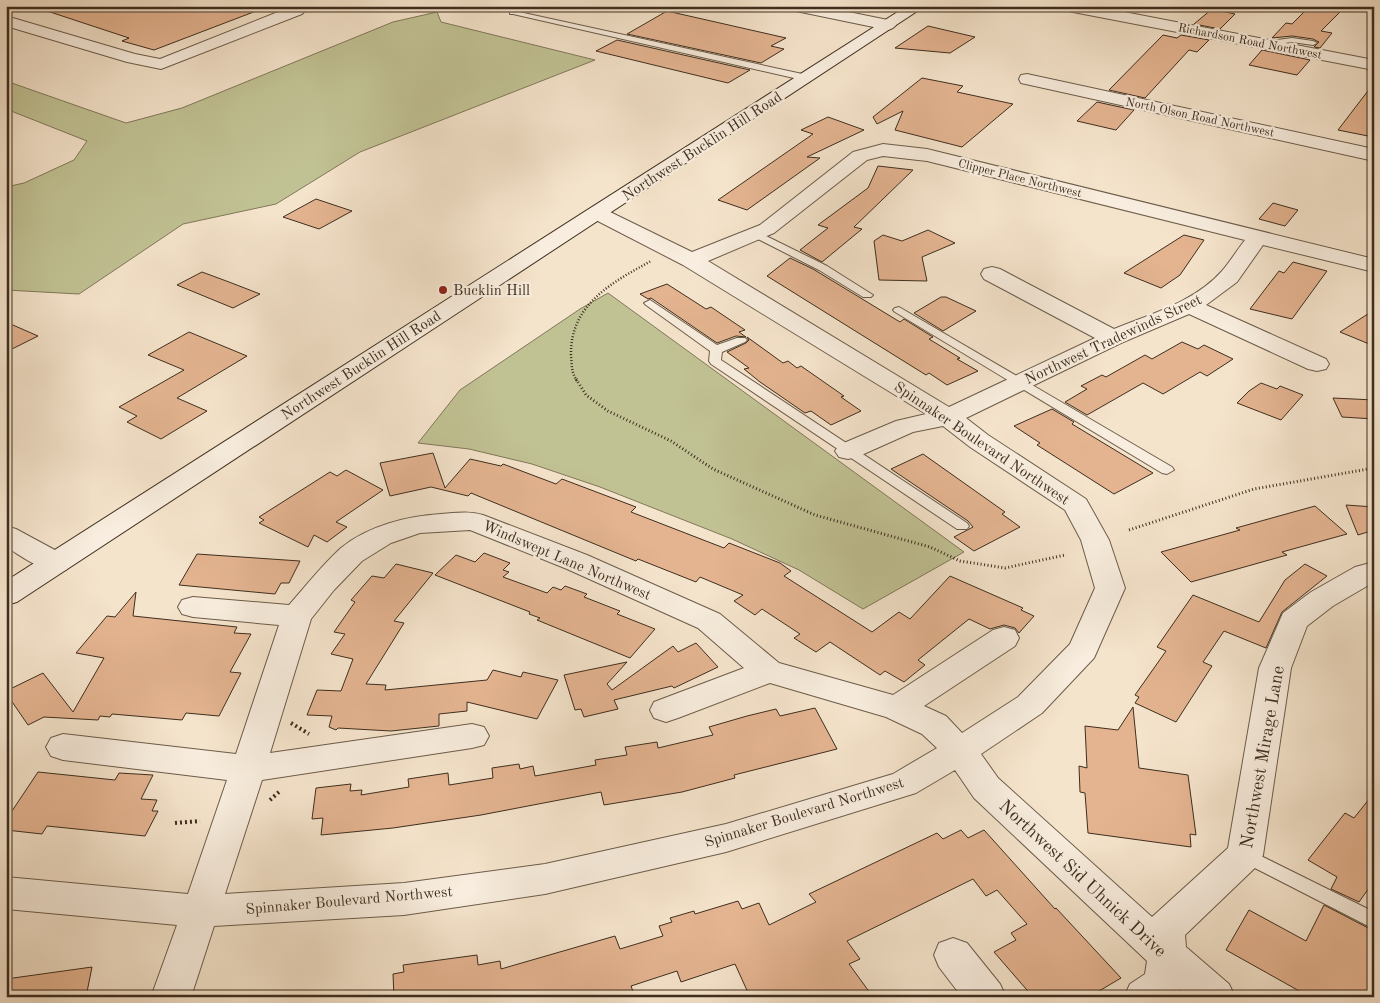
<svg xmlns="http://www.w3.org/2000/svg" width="1380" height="1003" viewBox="0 0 1380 1003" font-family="'Old Standard TT',serif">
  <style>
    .green { fill: #c1c294; stroke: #807859 }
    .building { fill: #e4b491; stroke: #3e2e1e }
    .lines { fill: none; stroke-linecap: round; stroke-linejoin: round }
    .lane-casing { stroke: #6c5c4a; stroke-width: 2 }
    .street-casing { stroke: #6c5c4a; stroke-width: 2 }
    .secondary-casing { stroke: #3e2e1e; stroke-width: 2 }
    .path-far2 { stroke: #3e2e1e; stroke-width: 2.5; stroke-dasharray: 1 2; stroke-linecap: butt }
    .path-far1 { stroke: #3e2e1e; stroke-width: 3; stroke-dasharray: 1 2.5; stroke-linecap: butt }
    .path { stroke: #3e2e1e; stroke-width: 4; stroke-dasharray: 2 3; stroke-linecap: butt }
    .lane { fill: #f8edde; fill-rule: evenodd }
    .street { fill: #f8edde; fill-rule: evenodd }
    .secondary { fill: #f8edde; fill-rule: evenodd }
    .poi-dot { fill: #8f2418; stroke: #f8edde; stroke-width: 2 }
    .labels { text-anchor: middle; stroke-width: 4.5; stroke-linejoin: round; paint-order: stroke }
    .far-street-label { font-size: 12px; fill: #3e2e1e; stroke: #f8edde }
    .street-label { font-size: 15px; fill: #3e2e1e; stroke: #f8edde }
    .poi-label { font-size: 15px; fill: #3e2e1e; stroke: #f8edde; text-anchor: start }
    .near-street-label { font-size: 18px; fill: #3e2e1e; stroke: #f8edde }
  </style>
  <rect width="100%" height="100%" fill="#f5e4cc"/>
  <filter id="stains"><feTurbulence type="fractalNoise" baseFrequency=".004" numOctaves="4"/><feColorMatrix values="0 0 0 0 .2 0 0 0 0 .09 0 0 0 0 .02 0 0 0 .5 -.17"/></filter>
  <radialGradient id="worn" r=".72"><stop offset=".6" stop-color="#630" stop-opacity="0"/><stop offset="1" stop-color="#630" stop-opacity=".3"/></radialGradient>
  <g class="green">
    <path d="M437,12l4,10 154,38 -235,92 -84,52 -93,20 -104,70 -73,-4v-103l18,-4 50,-23 13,-19 -81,-32v-28l120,42 56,-15 211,-86z"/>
    <path d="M608,293l356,259 -101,57 -64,-39 -67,-31 -132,-52 -68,-23 -63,-15 -51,-6 42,-53 120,-81z"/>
  </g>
  <g class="building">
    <path d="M45,6h219v2l-110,42 -32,-9 7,-3 -85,-28z"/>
    <path d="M1310,6h36l-25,25 11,2 -12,15 -6,-1 5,-5 -6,-3 -21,-3 -20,2 14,-15 6,1z"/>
    <path d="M1212,9l23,5 -15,15 -26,-5z"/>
    <path d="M667,11l119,27 -15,8 13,3 -23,14 -134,-29z"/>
    <path d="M928,26l47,11 -25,16 -55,-5z"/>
    <path d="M1163,35l14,3 4,-3 28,5 -12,12 -8,-2 -44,48 -36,-8z"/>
    <path d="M617,40l133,30 -22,13 -132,-32z"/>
    <path d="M1262,50l48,10 -13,15 -48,-10z"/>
    <path d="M922,78l41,8 -6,6 56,12 -51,43 -67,-17 8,-19 -26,13 -4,-7z"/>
    <path d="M1374,83v45l-6,8 -30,-6z"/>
    <path d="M1097,102l37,8 -18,20 -39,-9z"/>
    <path d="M828,117l36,13 -57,27 13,1 -73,52 -29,-10 95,-66 -12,-4z"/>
    <path d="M878,166l35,4 -59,57 8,2 -40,33 -22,-12 28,-22 -10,-3 50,-37z"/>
    <path d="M316,199l36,12 -33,18 -36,-12z"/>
    <path d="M1273,203l25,7 -13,16 -26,-7z"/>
    <path d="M928,230l27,13 -33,14 5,24 -48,-1 -5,-39 9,-6 19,6z"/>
    <path d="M1184,235l20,5 -24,35 -19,13 -37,-15z"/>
    <path d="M790,258l23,11 87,53 4,-3 29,18 -4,2 31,19 -3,1 21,12 -31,14 -18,-12 -3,2 -159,-99z"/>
    <path d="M1293,262l34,9 -35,48 -42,-10 29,-38 5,2z"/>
    <path d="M202,272l27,10 31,12 -27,14 -56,-23z"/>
    <path d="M667,284l39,25 5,-2 34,23 -6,2 7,5 -10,-1 -19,7 -66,-45 -3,1 -8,-5z"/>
    <path d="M941,297h5l30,14 -33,20 -29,-18z"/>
    <path d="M1374,310v36l-34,-14z"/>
    <path d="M6,322l32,14 -32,16z"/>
    <path d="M189,332l58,24 -70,42 30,13 -46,28 -34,-17 10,-6 -18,-9 65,-37 -36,-15z"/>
    <path d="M747,337l36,26 5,-2 9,7 4,-2 43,30 -3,1 20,14 -30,14 -20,-14 -6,2 -45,-31 -16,-13 5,-1 -22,-16 19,-9 3,-3z"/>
    <path d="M1182,342l16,7 6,-4 29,14 -26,17 -7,-4 -37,22 -20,-11 -56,32 -22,-13 22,-13 -6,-3 21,-11 4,2 39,-22 7,4z"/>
    <path d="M1261,383l16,6 3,-3 23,9 -22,25 -44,-17 12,-12z"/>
    <path d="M1333,398l41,2v19l-32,-2z"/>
    <path d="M1052,409l22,13 -2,2 81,49 -39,21 -77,-49 3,-2 -26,-17z"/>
    <path d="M433,453l12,35 25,-29 31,7 2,-2 53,20 6,-5 74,28 -5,5 93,36 5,-5 51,20 11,8 -7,5 88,56 27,-20 11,7 40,-43 73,32 -2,2 13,6 -15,17 -4,-5 -11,-3 -14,4 -21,-10 -51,41 7,5 -21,17 -19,-11 -5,4 -50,-33 -14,10 -22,-14 6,-4 -38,-25 -7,6 -21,-14 9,-6 -43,-18 -4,5 -58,-23 -2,2 -165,-68 -3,3 -37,-9 -41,9 -10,-33z"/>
    <path d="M923,454l82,58 -3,2 18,13 -46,24 -20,-14 19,-10 -5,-6 -77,-52z"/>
    <path d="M346,470l37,20 -47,32 11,5 -20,15 -13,-7 -6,12 -49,-24 5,-3 -5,-3 71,-45 7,4z"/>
    <path d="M1346,505l28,2v23l-16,5z"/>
    <path d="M1315,506l32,28 -65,18 5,3 -96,27 -30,-30 79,-22 -4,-2z"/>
    <path d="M484,553l26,10 -7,7 6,2 -6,5 44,16 6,-6 8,3 4,-4 22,8 -3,3 36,14 -3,3 38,15 -25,29 -93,-38 3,-2 -11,-4 1,-2 -95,-37 21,-20 19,7z"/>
    <path d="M197,554l103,7 -11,22h-8l-6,11 -96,-9z"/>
    <path d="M396,564l37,9 -39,48 10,2 -38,61 20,1 -1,5 102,-10 6,-10 28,7 2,-5 35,8 -21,39 -70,-17v9l-28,3v12l-48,5 -53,-3 -2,2 -7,-3 3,-11 -25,-1 10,-25 24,1 12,-32 -22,-5 14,-20 -11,-2 21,-30 -4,-2 21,-24 12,2z"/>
    <path d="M1305,564l22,12 -45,36 -16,36 -42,-17 -21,31 9,4 -36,56 -41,-19 4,-6 -4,-2 31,-44 -9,-4 36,-52 66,27 26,-42z"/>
    <path d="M136,592l-3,24 104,11 -3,6 17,1 -21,38 11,1 -22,43 -33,-3 -4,7 -70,-6 -2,3 -10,-1 -2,4 -54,-3 -16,8 -22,-32v-2l37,-18 30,39 31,-54 -28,-5 31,-37 8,1z"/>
    <path d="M696,643l22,24 -44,21 -2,-2 -58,14 4,9 -34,8 -3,-8 -6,1 -11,-35 63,-13 -20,22 5,6 61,-44 5,6z"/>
    <path d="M1133,707l6,61 49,7 8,60 -6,-1 1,13 -103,-14 -3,-40 -5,-1 -1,-26 8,2 -2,-42 33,4z"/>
    <path d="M815,708l22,41 -103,26 1,3 -53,14 -78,13 -3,-13 -120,23 -88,13 -72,7 2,-17 -11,1 4,-31 35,-4 -1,7 12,-1 -1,5 48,-8 -1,-8 40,-6 1,12 44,-7 -1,-10 27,-4 1,5 13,-3 2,10 61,-11 -1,-5 32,-5 -2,-8 32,-5 1,6 55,-13 -4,-8 38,-11 29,-7 4,7z"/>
    <path d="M38,772l77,8 4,-7 34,2 -12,24 16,1 -5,11h6l-13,25 -98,-10 -5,8 -36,-4v-10z"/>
    <path d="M1374,793v88l-15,21 -28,-13 6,-12 -29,-17 37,-47 9,5z"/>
    <path d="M961,830l7,8 16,-8 71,79 1,-1 65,70 -32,19h-56l-39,-45 22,-12 -5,-7 16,-9 -30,-34 -11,6 -13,-17 -126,62 13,18 -11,5 24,33h-123l-15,-33 -54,18 -4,-11 -46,15 4,11h-241l-1,-23 11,-2 -1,-7 74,-10 1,10 22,-4 1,8 114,-33 5,13 43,-13 -4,-10 13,-4 -2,-4 24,-7 1,3 43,-13 4,8 17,-6 10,22 47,-23 -7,-8 128,-61 6,6z"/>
    <path d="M1324,905l50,26v66h-64l-84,-47 23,-40 57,31z"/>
    <path d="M92,967l-6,30h-80v-18z"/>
  </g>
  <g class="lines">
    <g class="lane-casing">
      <g id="lane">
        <path d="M510,10l297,65 4,3 -4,3 -294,-67h-3z"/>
        <path d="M1292,38l21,3 4,2 -4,2 -21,-3 -29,4 -4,-2 4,-2z"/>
        <path d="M756,231l71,35 46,29 -2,2h-8l-44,-27 -67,-34 -1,-2z"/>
        <path d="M650,300l67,45 20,-7h8l2,2 -2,2 -23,10 -1,8 246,163 2,3 -2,3h-10l-246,-165 -2,-3 1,-10 -64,-46 -2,-2z"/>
        <path d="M899,307l273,160 2,3 -7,4 -5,-1 -267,-161 -2,-2 2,-2z"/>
        <path d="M1245,848l129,64v17l-135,-69 -3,-5 3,-5z"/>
      </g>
    </g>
    <g class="street-casing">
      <g id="street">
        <path d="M293,6h16l-7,8 -141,55 -34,-7 -121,-36v-10l129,38 25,5z"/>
        <path d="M789,6h30l69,14 5,2 3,3 -3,3 -5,2 -92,-19 -5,-2z"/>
        <path d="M1061,6h32l281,54v10l-306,-59 -5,-2z"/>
        <path d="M1027,74l347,75v12l-353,-78 -2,-4 2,-4z"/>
        <path d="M883,144l44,5 447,110v13l-111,-27 -26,37 -31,23 120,54 3,5 -3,5 -9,2 -9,-2 -119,-55 -68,29 -155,75 22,17 98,64 23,41 16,48 -31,70 -52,55 -61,41 17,24 154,139 76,-69 31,-180 24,-55 28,-21 44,-25 19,-5v20l-41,24 -26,20 -16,42 -28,187 -5,10 -73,70 1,12 43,37 6,13h-48l-8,-7 -4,7h-51l6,-13 15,-10 2,-13 -173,-163 -19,-28 -39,23 -190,59 -181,42 -141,21 -190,11 -23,71h-40l26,-72 -171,-16v-32l182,17 39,-114 -164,-20 -12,-4 -5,-9 5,-9 12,-4 173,20 43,-129 -86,-8 -11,-3 -4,-7 4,-7 11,-3 96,8c17,-19 33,-40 52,-57 27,-22 66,-32 100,-34 14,-1 28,-3 42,1l104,40 133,59 59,49 114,32 100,-65 11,-3 11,3 4,8 -4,8 -91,60 22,10 16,17 56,-36 52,-53 25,-56 -14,-48 -16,-30 -95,-63 -27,-21 -30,6 -56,25 -9,2 -9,-2 -4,-6 4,-6 57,-24 30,-7 -243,-149 -93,-48 -3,-4 3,-4 7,-2 7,2 88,43 68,-27 93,-73zM883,156l44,5 318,79c-8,10 -15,22 -23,31 -27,31 -72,43 -108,58l-114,-60 -8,-2 -8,2 -3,5 3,5 111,59 -146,69 -241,-146 66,-28 93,-73zM470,530l97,39 131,59 46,40 -90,34 -4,8 4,8 12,4 12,-4 92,-35 116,34 36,17 15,14 -44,26 -167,50 -181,40 -141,19 -179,11 37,-114 210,-32 12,-3 5,-9 -5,-9 -12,-3 -202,29 41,-134 23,-29 28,-29 29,-18 29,-10z"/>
        <path d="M6,526l10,3 50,27 5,7 -5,7c-21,5 -41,-12 -60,-23z"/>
        <path d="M953,938l14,5 33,41 6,13h-44l-23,-30 -5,-12 5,-12z"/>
      </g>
    </g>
    <g class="secondary-casing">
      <path id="secondary" d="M907,6h18l-908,596 -11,3v-24z"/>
    </g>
    <path class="path-far2" d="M577,381c-6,-9 -5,-16 -6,-26 -1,-51 42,-73 80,-94"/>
    <g class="path-far1">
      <path d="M576,379l10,16 22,16 63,30 42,28 102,46 115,32 30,14 45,7 60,-13"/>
      <path d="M1129,530l125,-41 120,-21"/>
    </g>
    <g class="path">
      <path d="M291,723l18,11"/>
      <path d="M270,800l10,-9"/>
      <path d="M175,823l25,-2"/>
    </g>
    <use href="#lane" class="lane"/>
    <use href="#street" class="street"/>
    <use href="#secondary" class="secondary"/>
  </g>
  <circle class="poi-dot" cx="443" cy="290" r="5"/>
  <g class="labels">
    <g class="far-street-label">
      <text transform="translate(1250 41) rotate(11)" y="4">Richardson Road Northwest</text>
      <text transform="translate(1200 117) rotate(12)" y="4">North Olson Road Northwest</text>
      <text transform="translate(1020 178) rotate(14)" y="4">Clipper Place Northwest</text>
    </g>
    <g class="street-label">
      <text transform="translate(702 146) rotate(-33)" y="5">Northwest Bucklin Hill Road</text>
      <text transform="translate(1113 339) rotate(-25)" y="5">Northwest Tradewinds Street</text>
      <text transform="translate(361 365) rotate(-33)" y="5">Northwest Bucklin Hill Road</text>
      <text transform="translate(982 443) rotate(34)" y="5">Spinnaker Boulevard Northwest</text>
      <text transform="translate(567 560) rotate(23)" y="5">Windswept Lane Northwest</text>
      <text transform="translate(804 812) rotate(-17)" y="5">Spinnaker Boulevard Northwest</text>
      <text transform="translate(349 900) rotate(-5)" y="5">Spinnaker Boulevard Northwest</text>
    </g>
    <g class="poi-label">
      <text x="453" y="295">Bucklin Hill</text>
    </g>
    <g class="near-street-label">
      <text transform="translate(1262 757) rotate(-80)" y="6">Northwest Mirage Lane</text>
      <text transform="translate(1083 878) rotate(43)" y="6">Northwest Sid Uhnick Drive</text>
    </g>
  </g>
  <rect width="1380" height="1003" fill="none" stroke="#f5e4cc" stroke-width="25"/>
  <rect x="8" y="8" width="1365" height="988" fill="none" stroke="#3e2e1e" stroke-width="2.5"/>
  <rect x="12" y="12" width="1355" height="978" fill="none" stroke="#3e2e1e"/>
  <rect width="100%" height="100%" filter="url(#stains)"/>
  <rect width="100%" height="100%" fill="url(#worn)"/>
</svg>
